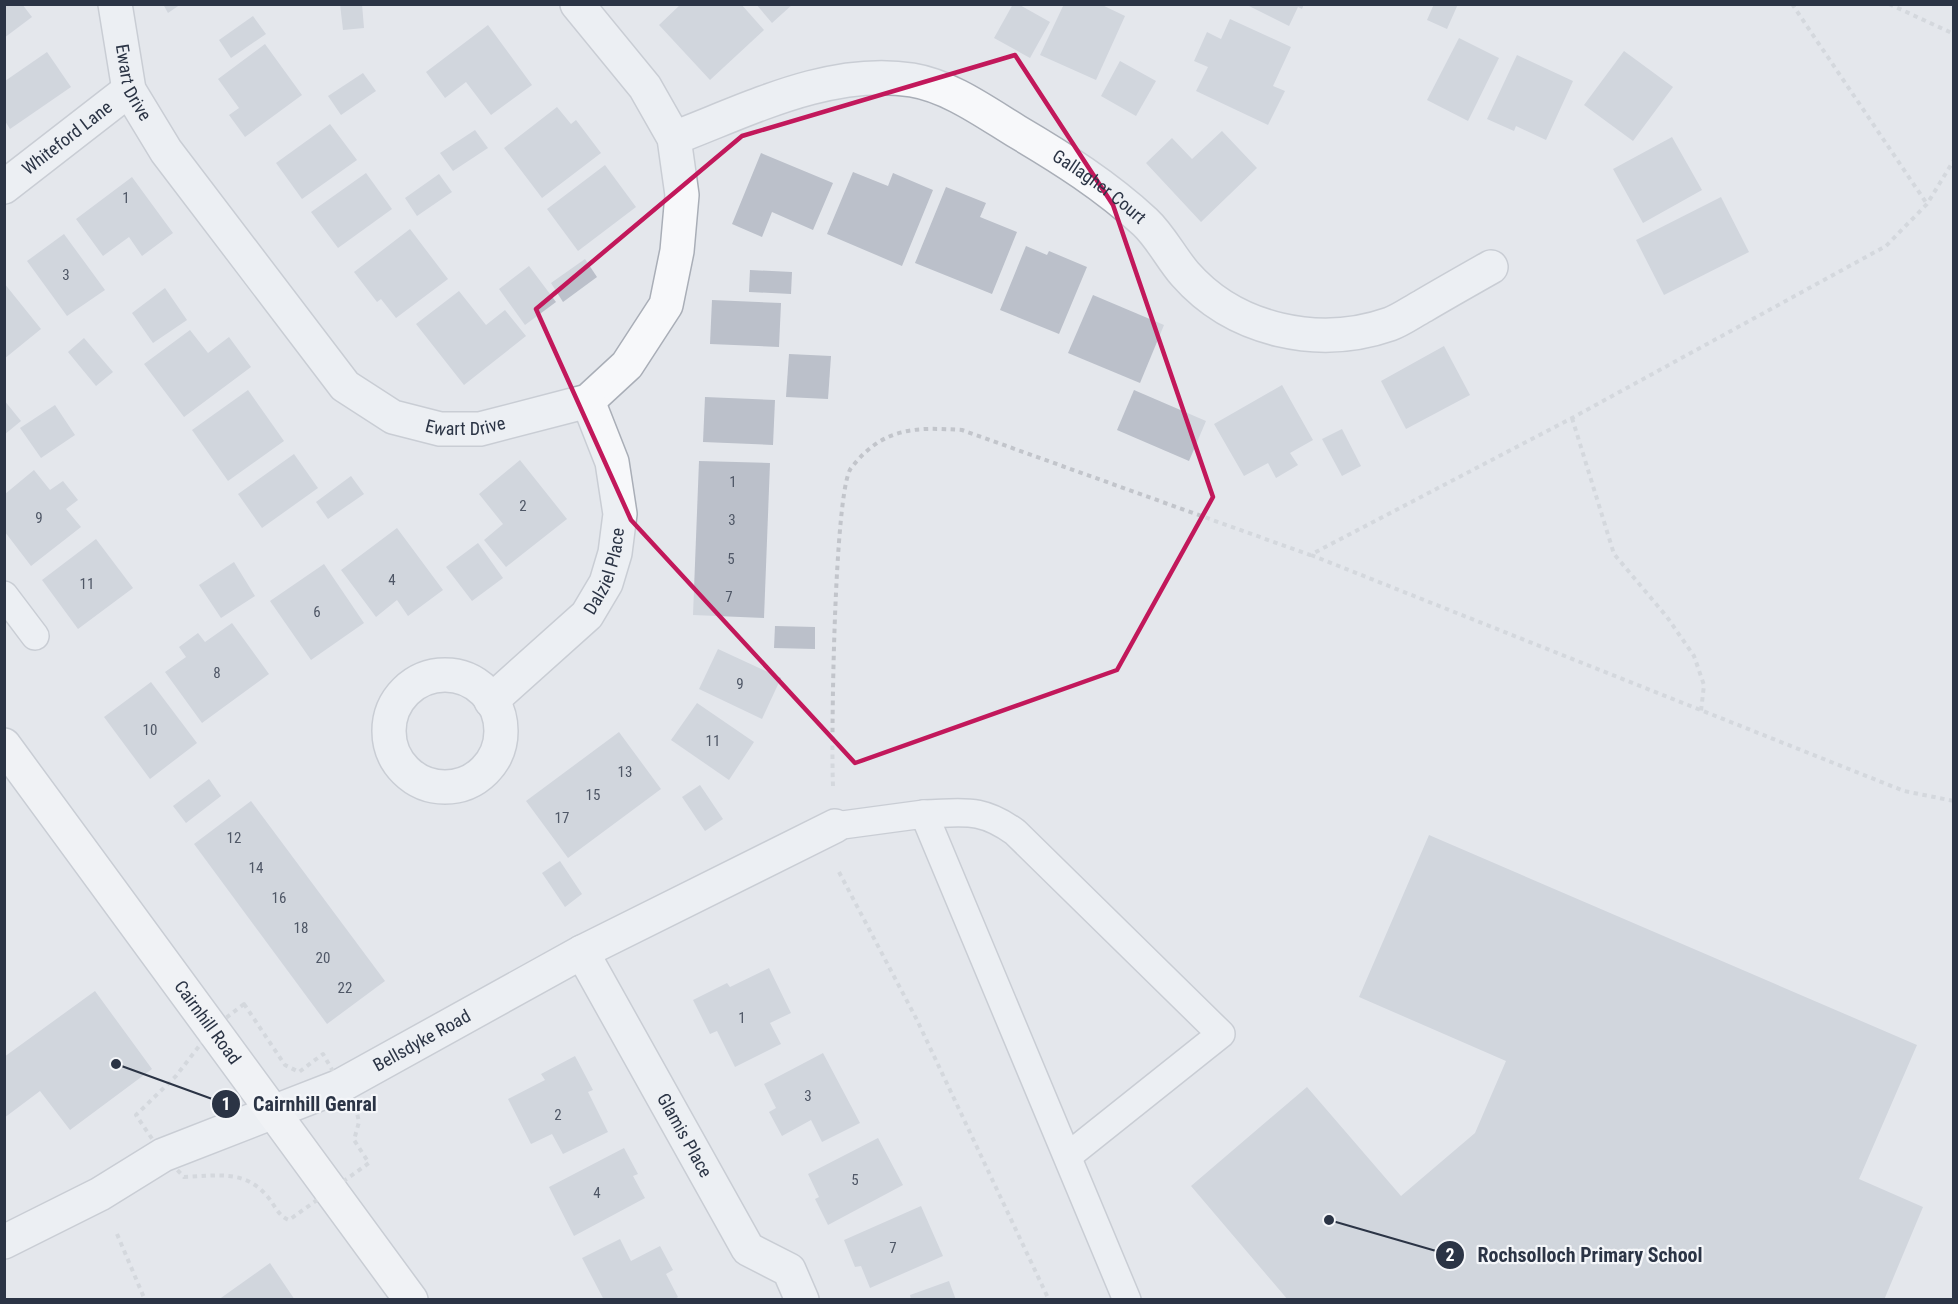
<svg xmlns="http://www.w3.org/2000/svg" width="1958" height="1304" viewBox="0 0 1958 1304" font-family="'Roboto Condensed',sans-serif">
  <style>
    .building { fill: #bbc0ca }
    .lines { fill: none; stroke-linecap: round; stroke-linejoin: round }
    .service-casing { stroke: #a9aeb7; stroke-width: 30 }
    .minor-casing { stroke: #a9aeb7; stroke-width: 36 }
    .secondary-casing { stroke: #a9aeb7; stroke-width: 36 }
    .path { stroke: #c2c5cb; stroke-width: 4; stroke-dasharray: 4.5 4.5; stroke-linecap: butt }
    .service { stroke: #f7f8fa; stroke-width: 27 }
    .minor { stroke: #f7f8fa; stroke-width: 33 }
    .secondary { stroke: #fff; stroke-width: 33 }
    .marked { fill: none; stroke: #c2185b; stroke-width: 4.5; stroke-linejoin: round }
    .labels { text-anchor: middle; stroke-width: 4.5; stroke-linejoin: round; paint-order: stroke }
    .number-label { font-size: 15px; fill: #4f5766 }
    .street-label { font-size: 18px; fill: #2b3445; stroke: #f4f6f9 }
    .leader { fill: none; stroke: #2b3445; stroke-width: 2 }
    .callout-dot { fill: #2b3445; stroke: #f4f6f9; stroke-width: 2 }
    .mark-label { font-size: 18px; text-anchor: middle; font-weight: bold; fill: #fff }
    .callout-label { font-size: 20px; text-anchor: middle; font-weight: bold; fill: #2b3445; stroke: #f4f6f9; stroke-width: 4.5; stroke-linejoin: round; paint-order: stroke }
  </style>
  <rect width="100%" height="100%" fill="#e4e7ec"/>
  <g class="building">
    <path d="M4,4h18l10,13 -28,21z"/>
    <path d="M163,4h18l-13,9z"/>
    <path d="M340,4h22l2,24 -21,2z"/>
    <path d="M681,4h60l23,26 -54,50 -51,-55z"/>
    <path d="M756,4h37l-21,19z"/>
    <path d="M1013,4h5l32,18 -20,36 -36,-20z"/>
    <path d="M1064,4h36l25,12 -29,64 -56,-25z"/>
    <path d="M1245,4h59l-2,5 -4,-2 -9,19z"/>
    <path d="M1434,4h24l-11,25 -20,-9z"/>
    <path d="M253,16l13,18 -35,24 -12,-18z"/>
    <path d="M1230,19l61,28 -18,39 12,5 -17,34 -72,-34 12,-24 -14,-6 13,-29 14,7z"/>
    <path d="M488,25l44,60 -41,30 -25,-33 -21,16 -19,-26z"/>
    <path d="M1459,38l40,20 -31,63 -41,-21z"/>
    <path d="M265,44l37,51 -57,42 -16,-22 10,-7 -21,-29z"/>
    <path d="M1624,51l49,36 -40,54 -49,-36z"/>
    <path d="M47,52l24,35 -61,42 -5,-8v-40z"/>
    <path d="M1517,55l56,26 -27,59 -30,-14 -2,5 -27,-12z"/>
    <path d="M1120,61l36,20 -20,35 -35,-20z"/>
    <path d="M363,73l13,18 -35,24 -13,-19z"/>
    <path d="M557,107l14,17 5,-4 25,33 -59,45 -38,-50z"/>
    <path d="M330,124l27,36 -55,39 -26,-36z"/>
    <path d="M475,130l13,18 -35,23 -13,-18z"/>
    <path d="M1222,131l35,37 -56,54 -55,-59 26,-25 20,21z"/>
    <path d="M1672,137l30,53 -59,33 -30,-54z"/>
    <path d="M761,153l72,30 -20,47 -41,-18 -10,25 -30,-13z"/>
    <path d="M605,165l31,42 -58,44 -31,-42z"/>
    <path d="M853,172l35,14 5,-13 40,17 -31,76 -75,-32z"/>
    <path d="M366,173l26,36 -54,39 -27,-36z"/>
    <path d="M439,174l13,18 -35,24 -12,-18z"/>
    <path d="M132,177l41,56 -31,23 -13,-19 -26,19 -27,-37z"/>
    <path d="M946,187l40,16 -6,14 37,15 -25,62 -77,-31z"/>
    <path d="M1721,197l28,55 -85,43 -28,-55z"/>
    <path d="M410,229l38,50 -52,39 -15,-19 -4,3 -23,-30z"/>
    <path d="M64,234l41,56 -38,26 -40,-55z"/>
    <path d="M1026,246l21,9 2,-4 38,16 -28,67 -59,-24z"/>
    <path d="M585,259l12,18 -34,25 -12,-19z"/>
    <path d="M529,266l27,36 -31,23 -26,-36z"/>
    <path d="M750,270l42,2 -1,22 -42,-2z"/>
    <path d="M4,283l37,46 -37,30z"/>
    <path d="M165,288l22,32 -34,23 -21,-30z"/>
    <path d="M459,291l27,34 19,-15 21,26 -62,49 -48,-61z"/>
    <path d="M1093,295l71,30 -24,58 -72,-30z"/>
    <path d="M712,300l69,3 -2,44 -69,-3z"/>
    <path d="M190,330l18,23 21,-16 22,30 -67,50 -40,-53z"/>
    <path d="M84,338l29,34 -17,14 -28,-34z"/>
    <path d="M1444,346l26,49 -64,34 -25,-48z"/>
    <path d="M789,354l42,2 -3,43 -42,-2z"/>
    <path d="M1282,385l31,55 -23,13 8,12 -22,13 -8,-15 -24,13 -30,-52z"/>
    <path d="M248,390l36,51 -56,40 -36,-51z"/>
    <path d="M1134,390l72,31 -17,40 -72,-31z"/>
    <path d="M705,397l70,3 -2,45 -70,-3z"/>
    <path d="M4,400l17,21 -17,14z"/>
    <path d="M55,405l20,30 -34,23 -21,-30z"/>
    <path d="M1342,429l19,37 -19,10 -20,-37z"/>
    <path d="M294,454l24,34 -56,40 -24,-34z"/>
    <path d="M520,460l47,59 -61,48 -22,-27 19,-16 -24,-30z"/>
    <path d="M699,461l71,2 -6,155 -71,-3z"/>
    <path d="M34,470l16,20 13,-9 15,19 -12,9 15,18 -50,39 -26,-34v-38z"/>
    <path d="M351,476l13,18 -36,25 -12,-17z"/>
    <path d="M397,528l46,62 -35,26 -11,-16 -21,17 -35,-47z"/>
    <path d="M96,539l37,49 -55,41 -36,-49z"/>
    <path d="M478,543l25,35 -31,23 -26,-34z"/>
    <path d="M234,562l21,34 -34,22 -22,-33z"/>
    <path d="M324,564l40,59 -53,37 -41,-59z"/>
    <path d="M232,623l37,51 -67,49 -37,-51 21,-15 -7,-10 19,-14 7,9z"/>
    <path d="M775,626l40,1v22l-41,-1z"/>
    <path d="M718,649l63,29 -19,41 -63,-30z"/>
    <path d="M151,682l46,61 -47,36 -46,-62z"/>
    <path d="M697,703l57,39 -25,38 -58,-40z"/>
    <path d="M619,732l42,57 -93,69 -42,-57z"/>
    <path d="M209,779l12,17 -35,27 -13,-17z"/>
    <path d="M700,785l23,34 -18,12 -23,-34z"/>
    <path d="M251,801l134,180 -58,43 -133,-180z"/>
    <path d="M1429,835l488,210 -58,134 64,28 -39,93h-596l-97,-114 116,-99 94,109 74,-63 31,-72 -147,-64z"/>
    <path d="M560,861l22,33 -17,13 -23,-34z"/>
    <path d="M769,968l22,45 -21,10 11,21 -46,23 -18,-36 -7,3 -17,-34 34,-17 3,4z"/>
    <path d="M95,991l57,78 -82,61 -30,-39 -36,27v-61z"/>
    <path d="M823,1053l37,70 -38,19 -11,-22 -29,16 -13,-24 7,-4 -12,-24z"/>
    <path d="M575,1056l18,34 -5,2 20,40 -45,22 -11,-20 -21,10 -23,-45 37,-19 -4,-6z"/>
    <path d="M878,1138l25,47 -75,40 -13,-26 4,-2 -11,-23z"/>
    <path d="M624,1148l14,26 -5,2 12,22 -71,38 -25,-49z"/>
    <path d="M921,1206l22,50 -73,32 -9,-22 -6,1 -11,-27z"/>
    <path d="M620,1239l11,22 29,-15 13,24 -7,4 12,23 -5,3h-69l-22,-42z"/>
    <path d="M270,1263l25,37h-77z"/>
    <path d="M949,1281l7,19h-45l-1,-5z"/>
  </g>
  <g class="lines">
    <g class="service-casing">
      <g id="service">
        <path d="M4,595l31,41"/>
        <path d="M924,814c40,-1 56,-7 91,18l206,202 -153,122"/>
        <path d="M835,826l89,-12 203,486"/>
      </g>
    </g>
    <g class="minor-casing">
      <g id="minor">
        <path id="s1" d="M115,4l14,86 37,61 179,235 48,31 47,12h40l108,-28 39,-36 39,-60 11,-54 5,-56 -8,-57 -29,-51 -68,-83"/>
        <path id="s2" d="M674,138c74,-28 156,-71 238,-58 37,6 73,32 104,51 46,27 90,55 129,91 16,15 26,36 40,52 50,57 134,75 205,50 11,-4 22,-12 33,-18 22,-13 45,-26 68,-39"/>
        <path id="s3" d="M4,187l125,-97"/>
        <circle cx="445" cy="731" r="56"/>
        <path id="s4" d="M491,701l96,-86 19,-32 9,-30 5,-39 -8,-52 -24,-61"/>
        <path id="s5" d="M582,952l166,297 41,21 13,30"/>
        <path id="s6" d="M4,1242l96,-48 63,-39 177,-69 242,-134 253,-126"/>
      </g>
    </g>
    <g class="secondary-casing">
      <g id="secondary">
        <path id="s7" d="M4,745l407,555"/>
      </g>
    </g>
    <g class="path">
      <path d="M1792,4l135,200"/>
      <path d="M1889,4l65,30"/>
      <path d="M1572,418l42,136 53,63 27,39 10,29 -3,26"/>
      <path d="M1311,555l593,236 50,10"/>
      <path d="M833,786c-2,-42 1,-295 18,-318 32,-41 64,-41 111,-38l348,125 262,-137 314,-172 41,-42 27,-44"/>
      <path d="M839,872l78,148 132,280"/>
      <path d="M244,1004l41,61 14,7 24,-18 34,59 2,9 -5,18 15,23 -80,57c-11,-4 -14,-15 -22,-24 -23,-27 -51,-20 -83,-19l-21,-22 -27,-40 40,-39 37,-48z"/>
      <path d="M117,1234l28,66"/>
    </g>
    <use href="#service" class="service"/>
    <use href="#minor" class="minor"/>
    <use href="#secondary" class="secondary"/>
  </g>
  <path d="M0 0H1958V1304H0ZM1015,55l98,150 100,292 -96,173 -262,93 -224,-243 -95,-211 206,-173z" fill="#e4e7ec" fill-opacity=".55" fill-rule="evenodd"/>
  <path class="marked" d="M1015,55l98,150 100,292 -96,173 -262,93 -224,-243 -95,-211 206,-173z"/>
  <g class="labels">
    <g class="number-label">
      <text x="126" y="203">1</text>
      <text x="66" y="280">3</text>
      <text x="733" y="487">1</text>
      <text x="523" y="511">2</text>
      <text x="39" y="523">9</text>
      <text x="732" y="525">3</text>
      <text x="731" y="564">5</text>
      <text x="392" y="585">4</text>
      <text x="87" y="589">11</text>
      <text x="729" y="602">7</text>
      <text x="317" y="617">6</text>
      <text x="217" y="678">8</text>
      <text x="740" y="689">9</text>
      <text x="150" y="735">10</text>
      <text x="713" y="746">11</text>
      <text x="625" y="777">13</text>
      <text x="593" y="800">15</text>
      <text x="562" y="823">17</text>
      <text x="234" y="843">12</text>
      <text x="256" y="873">14</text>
      <text x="279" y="903">16</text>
      <text x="301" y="933">18</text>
      <text x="323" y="963">20</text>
      <text x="345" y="993">22</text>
      <text x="742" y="1023">1</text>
      <text x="808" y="1101">3</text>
      <text x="558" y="1120">2</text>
      <text x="855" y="1185">5</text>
      <text x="597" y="1198">4</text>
      <text x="893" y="1253">7</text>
    </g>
    <g class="street-label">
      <text dy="6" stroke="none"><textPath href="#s1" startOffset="81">Ewart Drive</textPath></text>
      <text dy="6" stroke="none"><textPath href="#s3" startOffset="80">Whiteford Lane</textPath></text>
      <text dy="6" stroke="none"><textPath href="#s2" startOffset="465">Gallagher Court</textPath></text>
      <text dy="6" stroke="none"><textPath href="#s1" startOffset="585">Ewart Drive</textPath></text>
      <text dy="6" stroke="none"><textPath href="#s4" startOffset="177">Dalziel Place</textPath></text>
      <text dy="6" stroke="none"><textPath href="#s7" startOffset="344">Cairnhill Road</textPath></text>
      <text dy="6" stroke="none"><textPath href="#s6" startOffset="465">Bellsdyke Road</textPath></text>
      <text dy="6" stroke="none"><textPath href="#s5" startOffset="210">Glamis Place</textPath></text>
    </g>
  </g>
  <path class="leader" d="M116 1064L226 1104M1329 1220L1450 1255"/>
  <g class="callout-dot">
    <circle cx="116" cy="1064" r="6"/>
    <circle cx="1329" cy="1220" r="6"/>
    <circle cx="226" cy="1104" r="15"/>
    <circle cx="1450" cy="1255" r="15"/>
  </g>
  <g class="mark-label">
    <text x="226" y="1110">1</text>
    <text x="1450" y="1261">2</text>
  </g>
  <g class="callout-label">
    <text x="315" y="1111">Cairnhill Genral</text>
    <text x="1590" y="1262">Rochsolloch Primary School</text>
  </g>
  <rect width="1958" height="1304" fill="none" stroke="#2b3445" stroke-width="12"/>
</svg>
